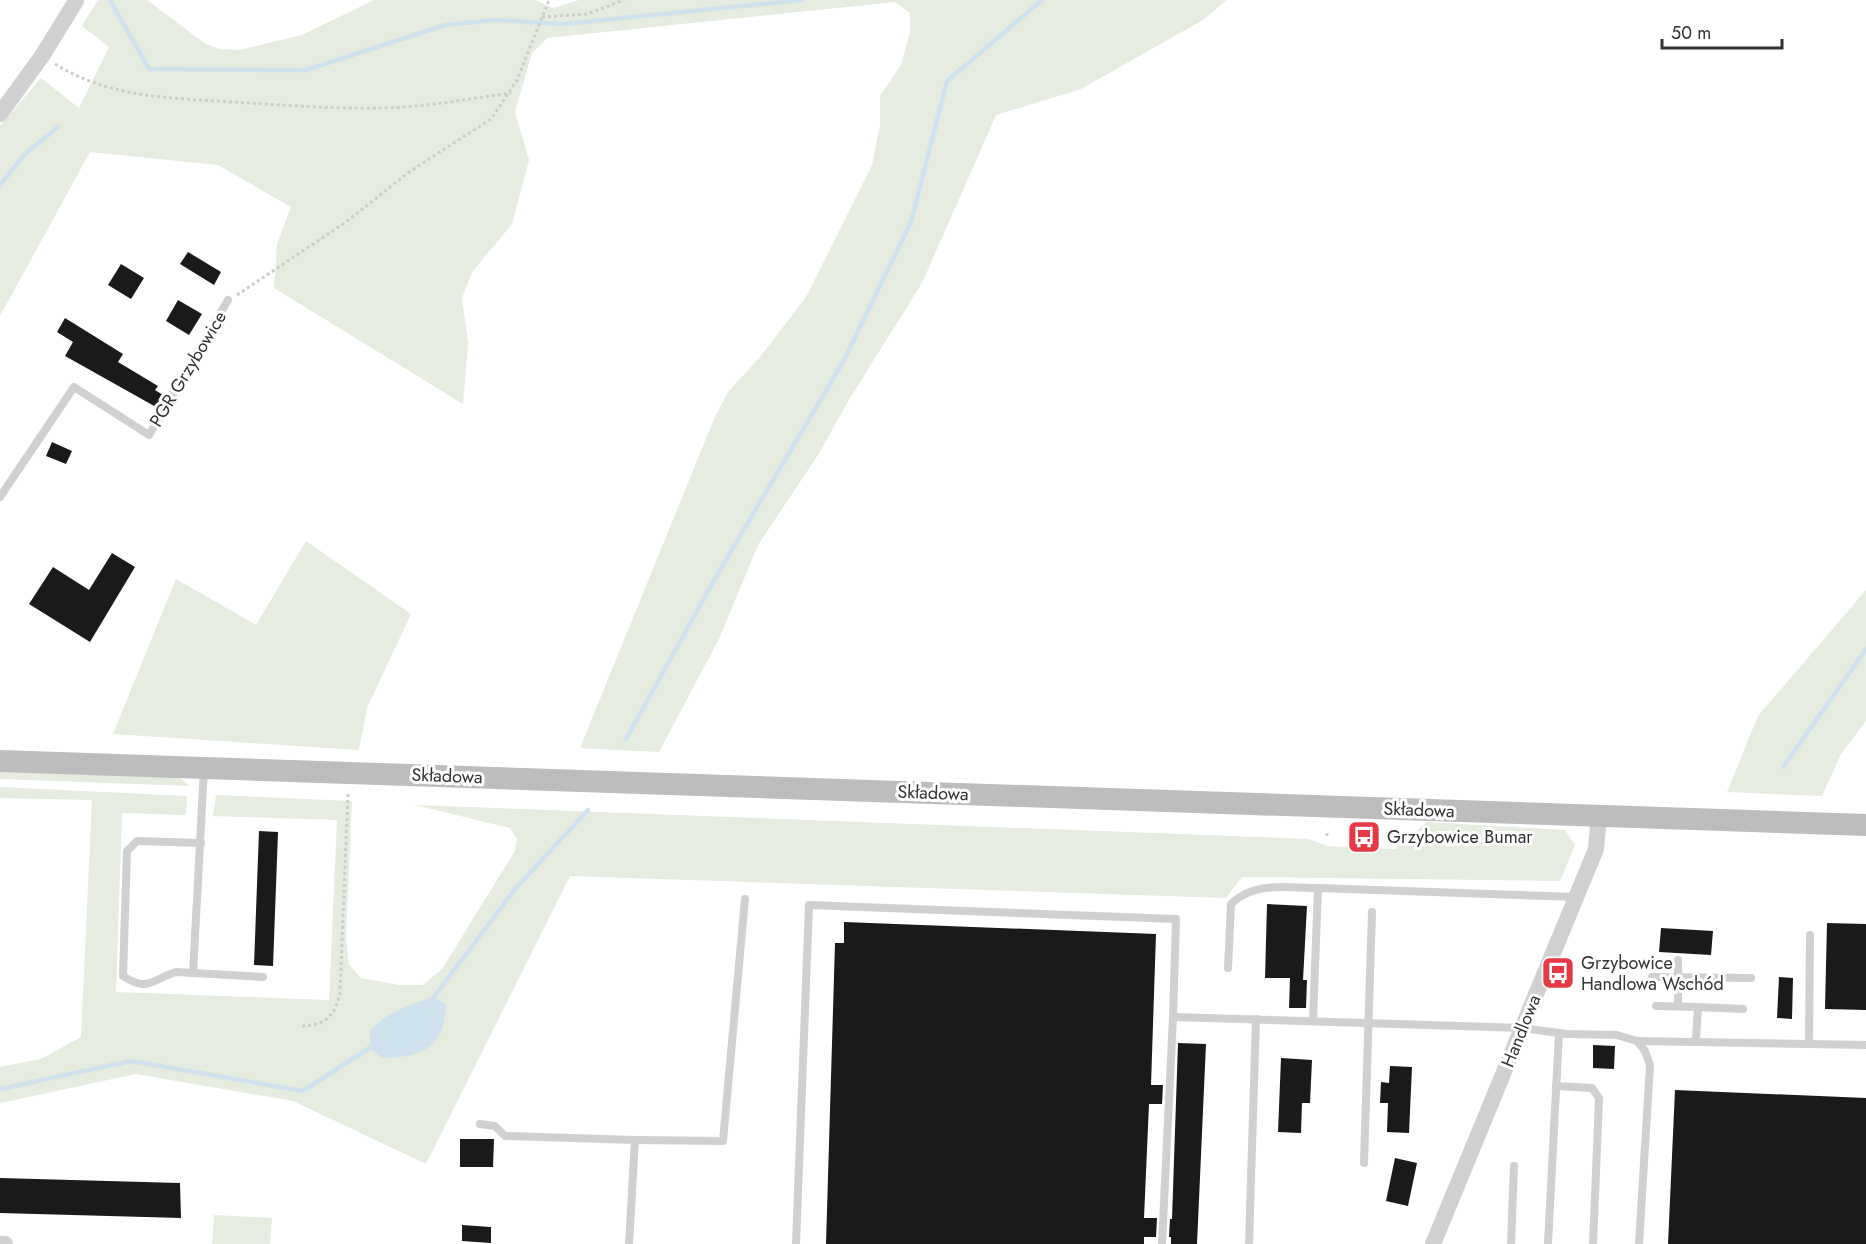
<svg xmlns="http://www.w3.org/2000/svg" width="1866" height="1244" viewBox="0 0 1866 1244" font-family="Jost,sans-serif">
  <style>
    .green { fill: #e6ecdf }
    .water { fill: #cfe2ee }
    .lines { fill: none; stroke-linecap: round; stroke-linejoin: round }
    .stream { stroke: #cfe2ee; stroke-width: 4.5 }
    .building { fill: #1a1a1a }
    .path { stroke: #cdcdcd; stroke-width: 3; stroke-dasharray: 3 3; stroke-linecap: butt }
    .service { stroke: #d0d0d0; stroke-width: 8 }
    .minor { stroke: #d0d0d0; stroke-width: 16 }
    .secondary { stroke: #bdbdbd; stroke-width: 22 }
    .labels { text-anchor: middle; stroke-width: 6; stroke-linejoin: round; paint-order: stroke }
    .street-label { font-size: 18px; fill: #333; stroke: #fff }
    .poi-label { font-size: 18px; fill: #333; stroke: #fff; text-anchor: start }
  </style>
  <rect width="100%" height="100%" fill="#fff"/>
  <g class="green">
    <path d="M98,0h49l57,43 15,6 20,1 63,-15 72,-35h161l18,8 26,-8h648l-24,20 -122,69 -85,26 -74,168 -72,115 -32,57 -60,90 -39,94 -60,113 -79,-4 134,-329 14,-27 32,-35 46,-60 66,-132 8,-40v-29l21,-31 9,-33v-19l-15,-11 -348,36 -15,15 -17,59 14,48 -17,64 -40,48 -10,26 6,45 -5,61 -189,-116 3,-44 14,-37 -73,-42 -128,-13 -90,164v-190l41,-48 38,30 30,-61 -27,-21z"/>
    <path d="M306,541l105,73 -44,94 -8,42 -246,-16 63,-155 80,46z"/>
    <path d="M1866,590v131l-25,33 -19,42 -95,-4 31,-76z"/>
    <path d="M0,769l176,6 14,11 -190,-7z"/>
    <path d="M0,787l187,9 -1,19 -64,-2 -6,179 213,8 8,-180 -124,-4 3,-21 136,6 -6,137 3,27 12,13 38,7h24l19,-16 73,-118 2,-12 -7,-11 -95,-23 894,34 18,7 68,3 32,-27 138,8 10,15 -15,36 -318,-4 -16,21 -656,-22 -144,288 -133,-63 -157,-27 -136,29v-36l41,-8 40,-22 11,-237 -92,-2z"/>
    <path d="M214,1215l58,3 -2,26h-58z"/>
  </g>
  <path class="water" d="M433,997l13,7c-1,43 -24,54 -64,54l-12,-10v-18c19,-18 38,-25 63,-33z"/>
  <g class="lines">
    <g class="stream">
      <path d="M110,0l39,69 157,1 139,-45 51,-5 67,4 239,-24"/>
      <path d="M0,185l25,-31 33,-27"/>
      <path d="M626,739l91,-164 127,-215 67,-138 36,-141 95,-81"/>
      <path d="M1784,766l82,-117"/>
      <path d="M430,1002l85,-113 73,-79"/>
      <path d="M0,1089l131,-28 172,30 71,-46"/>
    </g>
  </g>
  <g class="building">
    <path d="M188,252l33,20 -7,13 -34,-21z"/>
    <path d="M121,264l23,14 -13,21 -23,-14z"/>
    <path d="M178,300l24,14 -13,21 -23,-14z"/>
    <path d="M65,318l58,36 -5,8 40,24 -3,4 8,5 -7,12 -91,-51 8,-14 -16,-10z"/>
    <path d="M52,442l20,9 -6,13 -20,-8z"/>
    <path d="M112,553l23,14 -45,75 -61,-38 24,-37 36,23z"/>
    <path d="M259,831l19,1 -5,134 -19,-1z"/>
    <path d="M1267,904l40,2 -4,74h4l-1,28h-17l1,-30h-25z"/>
    <path d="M844,922l312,12 -5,151h12l-1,19h-13l-5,114h13l-1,19h-12v7h-318l9,-301h9z"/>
    <path d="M1827,923l39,1v86l-41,-1z"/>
    <path d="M1661,928l52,3 -2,24 -52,-3z"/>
    <path d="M1779,977l14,1 -1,41 -15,-1z"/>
    <path d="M1178,1043l28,1 -9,200h-26v-7h-2l1,-18h2z"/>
    <path d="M1593,1045l22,1 -1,23 -21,-1z"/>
    <path d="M1281,1058l31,2 -2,43h-8l-1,30 -23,-1z"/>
    <path d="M1390,1066l22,1 -3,66 -22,-1 1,-29h-8l1,-21 8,1z"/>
    <path d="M1675,1090l191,8v146h-198z"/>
    <path d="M460,1139h34l-1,28h-33z"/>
    <path d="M1395,1158l22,5 -9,43 -22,-5z"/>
    <path d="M0,1178l180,5 1,35 -181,-5z"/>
    <path d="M462,1225l29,2v16l-29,-2z"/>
  </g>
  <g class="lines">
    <g class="path">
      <path d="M542,17l45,-3 37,-14"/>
      <path d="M55,64c55,34 115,34 177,38 50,3 101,7 151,6 43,-1 85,-9 128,-15"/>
      <path d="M237,295l109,-73 63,-50 82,-53 26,-39 32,-80"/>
      <path d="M1327,836v-5"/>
      <path d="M1393,843v-9"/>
      <path d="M302,1026c24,-1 33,-10 38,-33l8,-201"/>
    </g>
    <g class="service">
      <path d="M0,497l74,-110 75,48 79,-135"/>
      <path d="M201,843l-64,-2 -10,10 -4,125c26,17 29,3 53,-4l87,5"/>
      <path d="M1228,968l3,-64c23,-23 56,-16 87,-16"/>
      <path d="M193,973l11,-204"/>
      <path d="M1652,977l99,1"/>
      <path d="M1656,1006l42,1 -2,33"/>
      <path d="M1678,1006v-46"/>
      <path d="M1698,1007l45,2"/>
      <path d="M1313,1021l5,-133 258,9"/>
      <path d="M1637,1041l229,4"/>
      <path d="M1809,1043l1,-108"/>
      <path d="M1556,1086l36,2 7,10 -6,146"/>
      <path d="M480,1124l15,2 10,10 130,4 -6,104"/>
      <path d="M635,1140l88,1 22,-242"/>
      <path d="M1364,1163l8,-251"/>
      <path d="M796,1244l13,-339 367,14 -3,98"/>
      <path d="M1162,1244l11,-227 349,11 44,6 51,1 20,6 8,10 5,14 -11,179"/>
      <path d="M1249,1244l7,-225"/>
      <path d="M1511,1244l3,-78"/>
      <path d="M1548,1244l11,-211"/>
    </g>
    <g class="minor">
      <path d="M0,114l42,-58 34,-55"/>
      <path d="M0,1244h5"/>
      <path d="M1433,1244l163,-395 3,-33"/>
    </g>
    <path class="secondary" d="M0,761l1866,64"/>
  </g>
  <defs>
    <g id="bus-square" transform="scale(1.725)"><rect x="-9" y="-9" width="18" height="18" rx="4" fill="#e63946" stroke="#fff"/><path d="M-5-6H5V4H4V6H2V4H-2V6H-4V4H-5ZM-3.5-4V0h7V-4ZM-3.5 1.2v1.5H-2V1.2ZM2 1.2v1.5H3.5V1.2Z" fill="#fff"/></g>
  </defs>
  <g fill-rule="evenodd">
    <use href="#bus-square" x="1364" y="837"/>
    <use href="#bus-square" x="1558" y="973"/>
  </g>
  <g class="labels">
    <g class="street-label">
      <text transform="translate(188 369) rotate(-59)" y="6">PGR Grzybowice</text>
      <text transform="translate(447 776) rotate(2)" y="6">Składowa</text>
      <text transform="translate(933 793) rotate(2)" y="6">Składowa</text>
      <text transform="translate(1419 810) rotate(2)" y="6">Składowa</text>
      <text transform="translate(1521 1031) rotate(-68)" y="6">Handlowa</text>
    </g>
    <g class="poi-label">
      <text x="1387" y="843">Grzybowice Bumar</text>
      <text x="1581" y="969">Grzybowice<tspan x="1581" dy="21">Handlowa Wschód</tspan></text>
    </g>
  </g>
  <path d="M1662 39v9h120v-9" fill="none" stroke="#333333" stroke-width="3"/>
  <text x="1671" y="39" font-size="18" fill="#333333" stroke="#ffffff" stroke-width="4.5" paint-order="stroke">50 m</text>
</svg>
